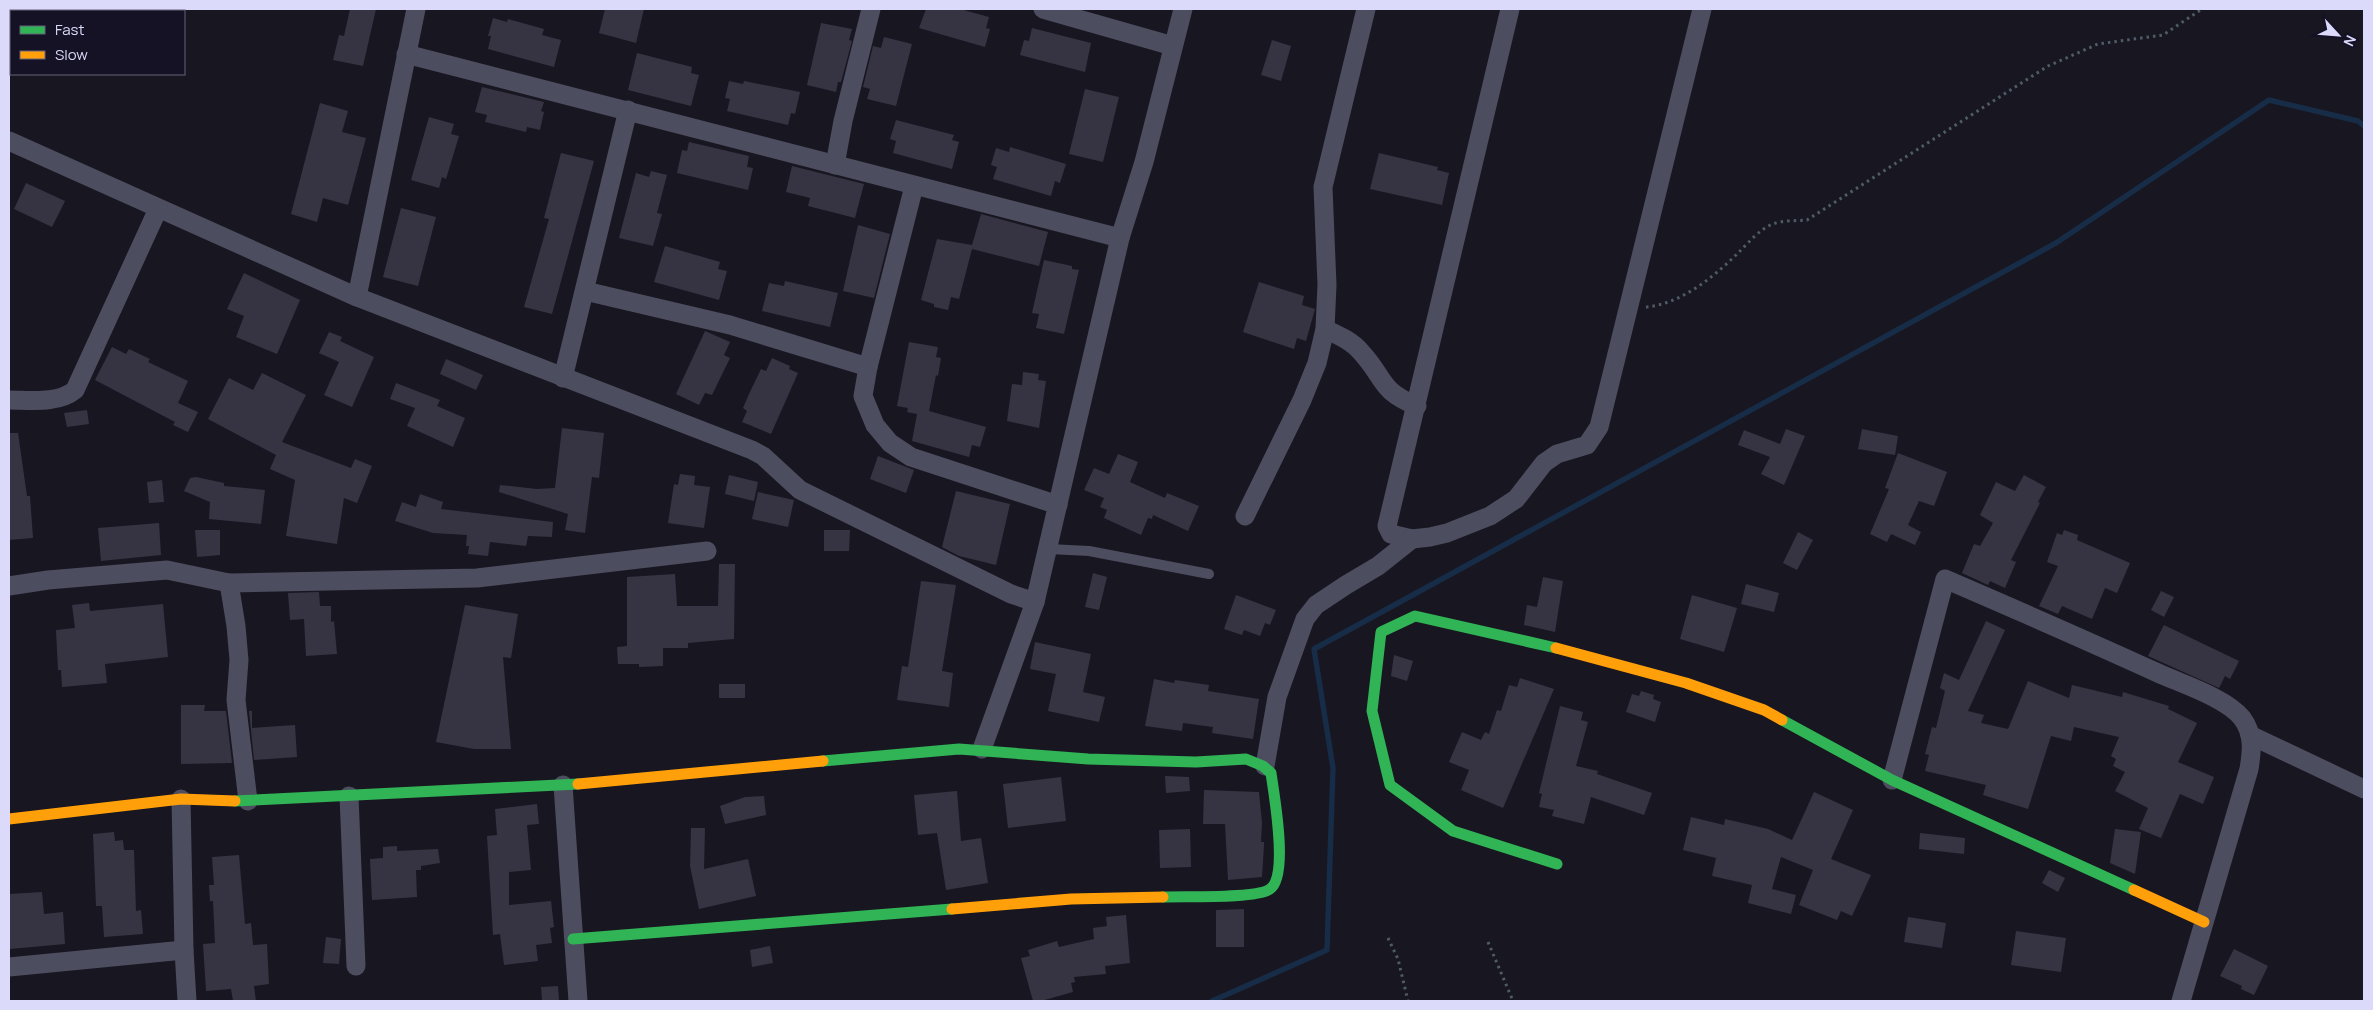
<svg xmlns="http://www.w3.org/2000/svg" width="2373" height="1010" viewBox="0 0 2373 1010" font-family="Manrope,sans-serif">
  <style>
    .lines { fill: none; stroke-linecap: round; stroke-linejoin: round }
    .stream { stroke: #172c46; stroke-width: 5.5 }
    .building { fill: #363442 }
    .path { stroke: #4e5c66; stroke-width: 3; stroke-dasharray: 2.5 4; stroke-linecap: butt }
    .lane { stroke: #4d4d60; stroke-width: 10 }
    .street { stroke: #4d4d60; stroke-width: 19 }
    .fast { stroke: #30b455; stroke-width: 11 }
    .slow { stroke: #ff9f0a; stroke-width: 11 }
  </style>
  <rect width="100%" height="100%" fill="#181620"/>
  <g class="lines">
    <path class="stream" d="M1212,1001l115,-51 6,-182 -19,-119 742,-406 213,-143 89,21 6,5"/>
  </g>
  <g class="building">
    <path d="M350,9h26l-13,57 -30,-6 6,-25 5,1z"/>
    <path d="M605,9h39l-8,34 -37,-10z"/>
    <path d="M926,9h34l29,8 -3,11 4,1 -5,18 -66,-19z"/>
    <path d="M493,18l14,4 1,-3 36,10 -2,6 19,5 -7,27 -66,-18 3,-13h-3z"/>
    <path d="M821,23l31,6 -3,11 3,1 -11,41h-3l-2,10 -29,-7z"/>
    <path d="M1032,28l59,15 -6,29 -65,-17 4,-15 5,1z"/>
    <path d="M884,37l28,7 -16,62 -29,-7 3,-10 -7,-2 10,-41 8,2z"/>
    <path d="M1272,40l19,6 -10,35 -20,-6z"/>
    <path d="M637,53l55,14 -1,6 8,2 -8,31 -63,-16z"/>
    <path d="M729,81l14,3 1,-3 56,11 -5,22 -4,-1 -3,12 -61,-14 3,-12 -5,-1z"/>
    <path d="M482,87l62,15 -3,9 3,1 -4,18 -13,-3 -1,5 -41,-10 2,-7 -12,-3z"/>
    <path d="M1085,89l34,8 -16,65 -34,-8z"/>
    <path d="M320,103l28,8 -6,21 24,6 -18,67 -25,-7 -6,24 -26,-8z"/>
    <path d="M429,117l25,7 -3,10 8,2 -13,43 -4,-2 -3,11 -28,-8z"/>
    <path d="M896,120l58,15 -2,5 7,2 -7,27 -59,-16 3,-12 -6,-2z"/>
    <path d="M689,142l60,14 -2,11 6,1 -5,22 -71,-17 5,-23 5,1z"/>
    <path d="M1010,147l56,17 -6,19 -5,-2 -4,15 -58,-17 4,-12 -6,-2 5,-17 13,4z"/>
    <path d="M561,153l33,8 -42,153 -28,-7 25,-88 -5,-1z"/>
    <path d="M1379,153l59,14 -1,3 12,3 -7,32 -72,-16z"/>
    <path d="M792,166l72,18 -9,34 -47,-12 2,-8 -24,-6z"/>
    <path d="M651,171l16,4 -10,38 5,1 -9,32 -34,-8 17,-65 13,4z"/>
    <path d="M26,183l39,18 -13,26 -38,-18z"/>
    <path d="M401,208l35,9 -18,69 -35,-9z"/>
    <path d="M981,214l67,18 -9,34 -67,-17 -13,50 -8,-2 -3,13 -14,-3v-3l-13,-4 16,-61 35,6z"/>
    <path d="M858,225l32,9 -16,64 -31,-7z"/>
    <path d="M665,246l55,16 -2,7 9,2 -8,29 -65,-18z"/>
    <path d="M1044,260l28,6v3l7,1 -15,64 -28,-6 3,-14 -7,-1z"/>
    <path d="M244,273l56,27 -23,54 -41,-17 8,-21 -17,-7z"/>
    <path d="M785,281l53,12 -8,34 -68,-16 7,-28 15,3z"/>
    <path d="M1259,282l45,14 -2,9 13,4 -9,32 -9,-3 -3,11 -51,-17z"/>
    <path d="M705,331l25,11 -6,13 6,3 -18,37 -7,-2 -6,12 -23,-11z"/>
    <path d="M329,332l13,5 -2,4 34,16 -22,50 -28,-12 15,-33 -20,-9z"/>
    <path d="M909,342l29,5 -2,10 5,1 -3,18 -2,-1 -7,36 57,16 -6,20 -8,-2 -3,12 -57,-16 5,-27 -10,-2 1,-4 -11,-2z"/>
    <path d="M112,347l14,7 3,-5 21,10 -2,3 40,19 -10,22 20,9 -10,20 -15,-7 2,-3 -80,-42z"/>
    <path d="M772,358l18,8 -1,3 9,4 -27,61 -29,-12 5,-11 -4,-3 6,-14 12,-25 5,2z"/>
    <path d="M446,359l37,16 -7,15 -36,-16z"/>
    <path d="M1023,372l16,2 -1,6 8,1 -7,47 -32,-7 5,-37 10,1z"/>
    <path d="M262,373l44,22 -24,47 69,26 4,-9 17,7 -15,37 -13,-5 -7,46 -51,-8 9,-56 -25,-11 6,-14 -68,-36 21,-41 24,12z"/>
    <path d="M396,383l44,17 -3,6 28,12 -12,29 -46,-21 8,-18 -25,-9z"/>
    <path d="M87,410l2,14 -22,3 -3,-14z"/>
    <path d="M562,428l42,5 -5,45 -7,-1 -7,56 -20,-3 3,-16 -69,-22 1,-7 37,4 18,-1z"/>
    <path d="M1786,429l19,7 -21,49 -23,-11 9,-17 -32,-12 6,-15 36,14z"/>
    <path d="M1862,429l36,7 -3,19 -37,-6z"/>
    <path d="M9,433h9l9,63h3l3,42 -24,2z"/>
    <path d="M1898,453l49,19 -13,34 -15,-5 -11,24 13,7 -6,13 -24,-11 -4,8 -17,-8 19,-45 -4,-1z"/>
    <path d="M1118,454l20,8 -8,20 35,16 2,-5 32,13 -11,25 -35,-16 -1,4 -4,-1 -7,17 -37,-17 3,-8 -7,-3 4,-9 -20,-8 10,-22 15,6z"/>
    <path d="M878,456l36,14 -8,23 -36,-14z"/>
    <path d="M680,474l15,2 -1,9 16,2 -6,41 -36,-5 6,-39 4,1z"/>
    <path d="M729,475l29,7 -4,19 -29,-7z"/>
    <path d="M2024,475l22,12 -8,15 2,1 -29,57 5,2 -11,26 -15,-7 -2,4 -26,-12 12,-29 6,2 13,-23 -13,-8 16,-33 19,9z"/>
    <path d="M196,477l28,6v3l41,4 -4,34 -52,-5 1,-17 -26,-11 6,-13z"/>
    <path d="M162,480l2,22 -15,1 -2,-21z"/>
    <path d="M956,491l54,13 -14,61 -37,-9 -17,-9z"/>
    <path d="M758,492l36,8 -6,27 -36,-8z"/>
    <path d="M420,494l23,8 -2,7 112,13 -1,15 -24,-1 -2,10 -36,-4 -2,14 -20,-2 1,-8h-3l1,-11 -34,-2 -38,-12 7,-19 14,5z"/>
    <path d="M159,523l2,32 -60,6 -3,-33z"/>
    <path d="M195,530h25v25l-23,2z"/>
    <path d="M824,530h26l-1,21h-25z"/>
    <path d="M2064,530l14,5 -1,5 53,23 -13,30 -12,-5 -13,31 -30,-13 -4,8 -19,-8 19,-40 -11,-4 10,-29 5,2z"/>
    <path d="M1798,532l15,8 -16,30 -14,-7z"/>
    <path d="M719,564h16l-1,75 -46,4v5h-25v18l-24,1v-3h-21l-1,-17 10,-1v-69l48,-3 2,32h41z"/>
    <path d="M1093,573l14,4 -8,33 -14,-3z"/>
    <path d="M1543,577l20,4 -8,51 -31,-7 3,-20 10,2z"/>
    <path d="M921,581l35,4 -14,86 11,2 -4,34 -52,-7 5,-34 6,1z"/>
    <path d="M1746,584l33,9 -5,19 -33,-8z"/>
    <path d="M2161,591l13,6 -10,20 -13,-7z"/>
    <path d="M319,592l1,14h11v16l3,-1 3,33 -31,2 -2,-37 -14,1 -2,-27z"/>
    <path d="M1236,595l40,15 -6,15 -5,-2 -5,13 -16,-6 -2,5 -18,-6z"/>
    <path d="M1692,595l45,13 -13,44 -44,-13z"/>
    <path d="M89,603l1,8 73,-7 5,53 -63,7 2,19 -45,4 -1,-17h-3l-2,-40 19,-2 -3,-23z"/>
    <path d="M465,605l53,9 -7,44 -8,-1 8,92h-37l-38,-7z"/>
    <path d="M1986,621l19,9 -37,81 16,4 -3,8 27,6 20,-48 41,17 3,-13 50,12 1,-5 46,14 -1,3 29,14 -19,39 36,15 -11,27 -23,-10 -19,44 -22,-9 9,-21 -33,-17 10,-19 -12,-6 3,-7 -5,-3 8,-19 -45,-10 -3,14 -20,-5 -23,73 -45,-14 3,-10 -61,-14 4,-16 -4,-1 7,-27 4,1 9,-37 -5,-3 4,-15 15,7z"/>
    <path d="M2164,625l75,36 -9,18 -5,-3 -6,12 -71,-32z"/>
    <path d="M1035,642l56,12 -8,38 22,5 -6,25 -51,-11 8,-37 -26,-5z"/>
    <path d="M1394,655l19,6 -6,20 -16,-5z"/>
    <path d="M1520,678l34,11 -51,119 -42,-18 8,-20 -20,-8 13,-30 19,8 4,-8 4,2 8,-24 4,1 8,-26 8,2z"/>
    <path d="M1154,679l20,4 1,-3 34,5 -1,6 51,8 -6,40 -41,-6 1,-6 -30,-4 -1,8 -37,-5z"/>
    <rect x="719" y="684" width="26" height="14"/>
    <path d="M1641,691l13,4 -1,4 8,3 -6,20 -29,-10 6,-18 7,2z"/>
    <path d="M181,705h24l-1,6h22l6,52 -51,1z"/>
    <path d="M1560,706l23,6 -2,8 7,2 -12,44 22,5 -1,3 55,19 -8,22 -53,-18 -7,27 -32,-8 2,-6 -15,-3 3,-13 -3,-1z"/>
    <path d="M249,711h3v17l43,-3 2,32 -43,3z"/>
    <path d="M1165,776l24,1 1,14 -24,2z"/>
    <path d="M1061,777l5,44 -58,7 -5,-44z"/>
    <path d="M1204,790l55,2 3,31 -1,19h3v3l-2,32 -34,3 -3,-56h-22z"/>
    <path d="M957,791l4,50 20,-3 7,45 -42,7 -9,-57 -19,2 -4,-40z"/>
    <path d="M1814,792l39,18 -22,49 40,16 -19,41 -11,-5 -4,9 -38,-15 14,-35 -32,-13 -9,32 24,6 -5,19 -43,-11 4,-18 -40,-9 4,-18 -33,-8 8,-33 33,8 1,-6 43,10 24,11z"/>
    <path d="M764,796l2,19 -41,9 -5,-18 25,-9z"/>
    <path d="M537,804l2,20 -12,1 4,45 -22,2v33l42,-4 3,26 -4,1 2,15 -16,2 2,16 -34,4 -4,-31 -7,1 -6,-99 10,-1 -2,-26z"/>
    <path d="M691,828h14l-1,41 44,-10 8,37 -57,13 -9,-43z"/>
    <path d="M1190,829l1,38 -31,1 -1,-38z"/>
    <path d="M2115,829l26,3 -6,42 -25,-11z"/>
    <path d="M114,832l1,9 8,-1 1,10h10l2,61 5,-1 2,24 -39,3 -2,-31h-6l-3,-72z"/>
    <path d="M1920,833l45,5 -1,16 -45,-5z"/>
    <path d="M397,846v5l41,-2 2,14 -19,3v4h-5l1,27 -45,3 -2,-41 13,-1v-11z"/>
    <path d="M239,855l6,69 6,-1 2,22 14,-1 2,40 -15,2 2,15h-23l-2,-12 -25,2 -3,-47 12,-1 -2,-42h-3l-1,-16h5l-2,-28z"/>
    <path d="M2049,870l16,8 -7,14 -16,-9z"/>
    <path d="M42,892l2,22 19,-2 2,32 -55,5 -1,-55z"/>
    <path d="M1244,909v38h-28v-37z"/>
    <path d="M1126,915l4,48 -25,3 1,8 -32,3 1,5 -4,1 2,9 -32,9h-8l-12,-43 9,-2 -2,-6 29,-9 2,6 35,-8 -1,-11 14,-2 -1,-9z"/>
    <path d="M1908,917l38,6 -4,25 -38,-6z"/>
    <path d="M2016,931l50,7 -5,34 -50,-7z"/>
    <path d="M326,937l15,2 -2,25 -16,-1z"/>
    <path d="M770,946l3,17 -21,4 -2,-17z"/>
    <path d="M2234,949l34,17 -14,29 -13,-6 1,-3 -22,-10z"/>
    <path d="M558,986l1,15h-17l-1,-14z"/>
  </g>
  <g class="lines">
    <g class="path">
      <path d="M1646,307c36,-3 70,-32 94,-56 9,-9 21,-23 33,-27 9,-4 24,-3 34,-4l241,-154 50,-22 65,-9 39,-26"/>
      <path d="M1388,938l10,21 10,42"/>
      <path d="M1488,942l25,59"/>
    </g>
    <path class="lane" d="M1049,549l40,2 120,23"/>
    <g class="street">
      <path d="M1043,9l130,37"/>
      <path d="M1510,9l-123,517 4,8 21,5 18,-2 17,-4 43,-17 26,-17 28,-36 13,-9 30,-9 12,-18 103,-418"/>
      <path d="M406,54l714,184"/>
      <path d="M9,141l348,156 395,153 11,6 37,34 211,104 24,8"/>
      <path d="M835,165l8,-44 28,-112"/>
      <path d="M914,186l-46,181 -5,29 12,29 15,18 21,14 147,48"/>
      <path d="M585,291l145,34 138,42"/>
      <path d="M357,297l59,-288"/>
      <path d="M1325,329c13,6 27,12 36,23 25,27 17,38 56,54"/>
      <path d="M563,378l65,-268"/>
      <path d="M9,400c21,0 49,4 66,-10l83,-181"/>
      <path d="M1245,516l57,-116 15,-37 8,-34 2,-44 -4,-98 43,-178"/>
      <path d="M229,583l7,43 3,34 -3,40 12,101"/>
      <path d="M9,586l39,-6 119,-10 62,13 248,-5 230,-27"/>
      <path d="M2250,735l114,54"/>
      <path d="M982,749l53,-147 85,-364 24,-76 39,-153"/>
      <path d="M1265,766l12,-69 28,-78 11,-14 30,-20 32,-19 34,-27"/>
      <path d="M1892,780l53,-201c72,31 143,62 213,94 24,11 68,25 84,45 12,16 10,33 7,51l-68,232"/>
      <path d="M563,785l15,216"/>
      <path d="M349,796l7,170"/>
      <path d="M181,799l3,151 3,51"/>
      <path d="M9,967l175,-17"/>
    </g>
    <g class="fast">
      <path d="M1556,648l-141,-32 -34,16 -9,79 18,74 63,46 104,33"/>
      <path d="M1782,720l110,60 242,110"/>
      <path d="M823,761l136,-12 129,10 108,3 50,-3 17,7 8,7c3,22 18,103 -1,116 -13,10 -86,7 -107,8"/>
      <path d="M235,801l343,-17"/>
      <path d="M573,939l379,-30"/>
    </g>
    <g class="slow">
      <path d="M1556,648l130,35 78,27 18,10"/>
      <path d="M578,784l245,-23"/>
      <path d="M9,819l172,-20 54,2"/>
      <path d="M2134,890l70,32"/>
      <path d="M952,909l119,-10 92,-2"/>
    </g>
  </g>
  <rect width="2373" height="1010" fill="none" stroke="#dbdafa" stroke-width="20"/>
  <rect x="10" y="10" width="175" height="65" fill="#141224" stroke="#64627a"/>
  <rect x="20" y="26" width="25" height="8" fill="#30b455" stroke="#64627a"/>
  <text x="55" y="35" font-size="15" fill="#dbdafa">Fast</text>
  <rect x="20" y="51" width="25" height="8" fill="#ff9f0a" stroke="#64627a"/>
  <text x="55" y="60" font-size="15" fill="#dbdafa">Slow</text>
  <g transform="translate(2338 35) rotate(116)" stroke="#141224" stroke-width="4" paint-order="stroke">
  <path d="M0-4L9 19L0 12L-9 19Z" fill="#dbdafa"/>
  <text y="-8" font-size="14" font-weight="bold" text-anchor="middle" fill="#dbdafa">N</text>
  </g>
</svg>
